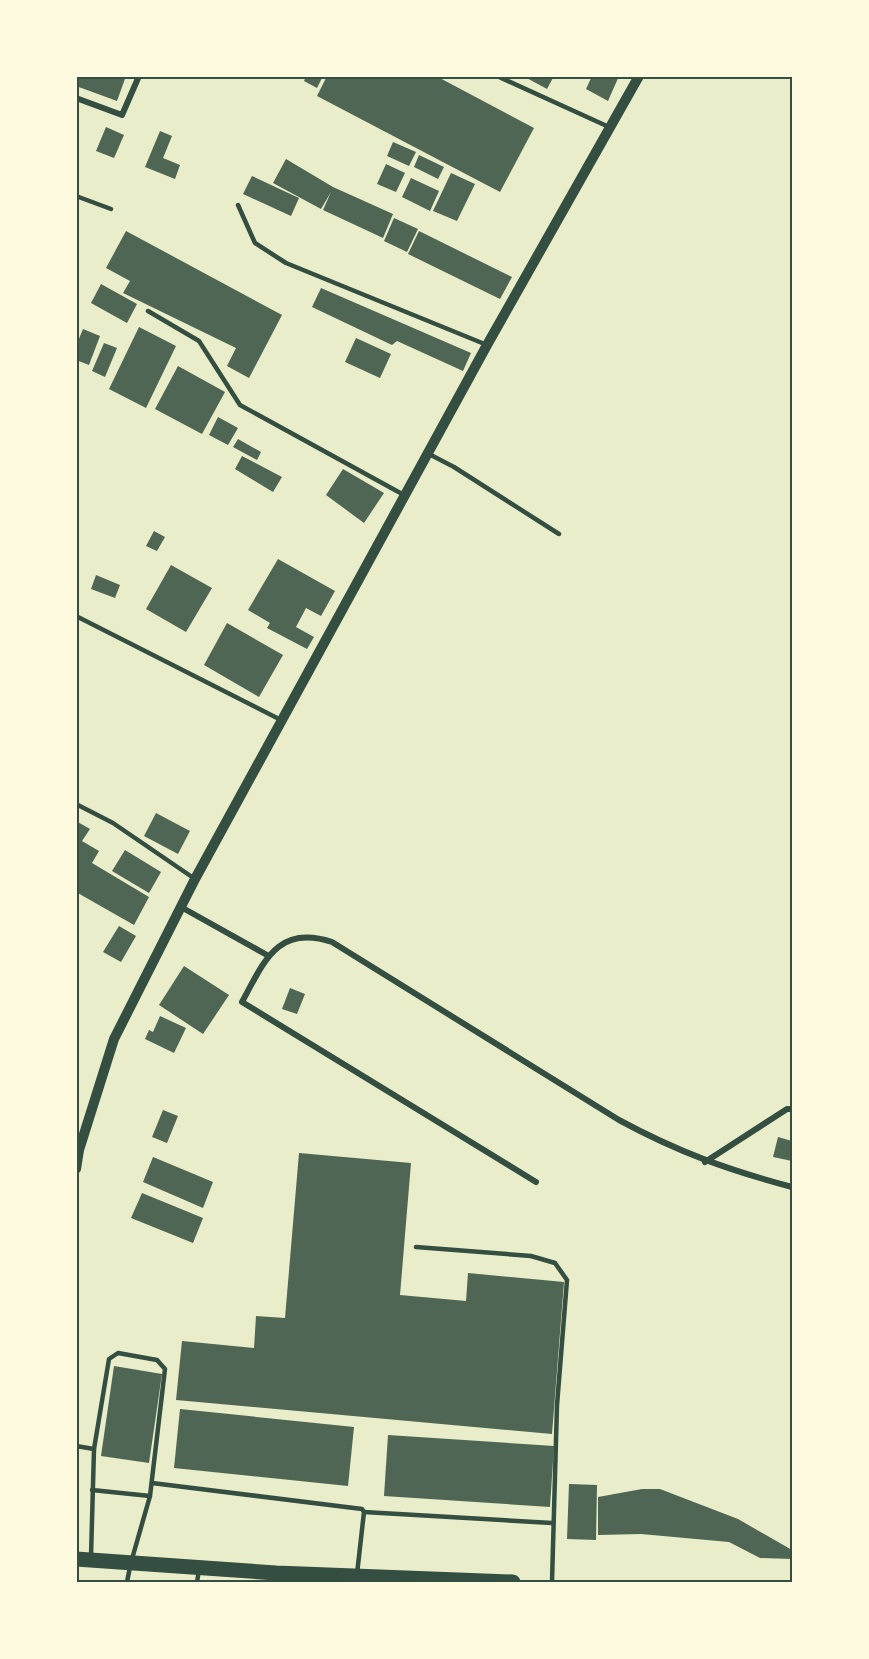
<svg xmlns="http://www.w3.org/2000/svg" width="869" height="1659" viewBox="0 0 869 1659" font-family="Merriweather,serif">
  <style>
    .building { fill: #4f6655 }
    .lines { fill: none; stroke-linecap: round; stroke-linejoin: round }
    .service { stroke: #344e41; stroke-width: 4.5 }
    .minor { stroke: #344e41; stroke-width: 6 }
    .tertiary { stroke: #344e41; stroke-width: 10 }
    .primary { stroke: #344e41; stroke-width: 15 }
    .neatline { fill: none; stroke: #344e41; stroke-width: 2 }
  </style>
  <rect width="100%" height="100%" fill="#e9edc9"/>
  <g class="building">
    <path d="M76,76h50l-9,25 -41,-15z"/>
    <path d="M306,76h17l-6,12 -13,-7z"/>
    <path d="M327,76h109l98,52 -34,64 -183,-96z"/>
    <path d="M523,76h31l-7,13z"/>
    <path d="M592,76h27l-11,25 -22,-12z"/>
    <path d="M106,127l18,8 -10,23 -18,-7z"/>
    <path d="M160,131l12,5 -9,22 17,7 -5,14 -30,-12z"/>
    <path d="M393,142l23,10 -7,14 -22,-10z"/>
    <path d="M419,155l25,12 -6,12 -24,-12z"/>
    <path d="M286,159l47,28 60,27 -10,24 -60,-28 8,-18 -10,17 -48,-26z"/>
    <path d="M386,164l19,9 -9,19 -19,-8z"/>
    <path d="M451,173l24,11 -18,37 -24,-10z"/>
    <path d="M252,176l47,22 -8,18 -48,-22z"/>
    <path d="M411,178l28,13 -9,20 -28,-14z"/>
    <path d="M394,218l24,11 -11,23 -23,-11z"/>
    <path d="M126,231l156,84 -33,63 -22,-12 9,-18 -113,-55 7,-12 -24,-13z"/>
    <path d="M419,231l93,46 -12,22 -92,-45z"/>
    <path d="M101,284l36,20 -10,19 -36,-20z"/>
    <path d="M321,288l150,65 -8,18 -66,-30 -5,4 -80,-38z"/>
    <path d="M139,327l37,19 -30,62 -37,-19z"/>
    <path d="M83,329l17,7 -11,29 -13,-5v-14z"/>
    <path d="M356,338l35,16 -11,24 -35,-16z"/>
    <path d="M104,343l13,5 -12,29 -13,-6z"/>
    <path d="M178,366l47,26 -23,42 -47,-25z"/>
    <path d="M218,417l20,11 -10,17 -19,-10z"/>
    <path d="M238,439l23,13 -4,8 -24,-13z"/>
    <path d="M242,456l40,21 -9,15 -38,-23z"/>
    <path d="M343,469l41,24 -20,30 -38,-28z"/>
    <path d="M154,531l11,6 -8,14 -11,-5z"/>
    <path d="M278,559l57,32 -14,25 -15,-8 -10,19 18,10 -7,12 -40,-21 3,-5 -22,-13z"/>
    <path d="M171,565l41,23 -26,44 -40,-23z"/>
    <path d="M96,575l24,10 -5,13 -24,-9z"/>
    <path d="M227,623l56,32 -24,42 -55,-32z"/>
    <path d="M156,813l34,18 -12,23 -34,-18z"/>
    <path d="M76,821l14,8 -8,12 17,10 -7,12 57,34 -15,28 -58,-33z"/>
    <path d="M125,850l36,22 -12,21 -37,-22z"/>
    <path d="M119,926l17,10 -15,26 -18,-10z"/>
    <path d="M184,966l45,29 -26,39 -44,-29z"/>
    <path d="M290,988l15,6 -8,20 -15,-5z"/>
    <path d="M160,1016l26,12 -12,25 -29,-14 4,-9 4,2z"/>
    <path d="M163,1110l15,6 -11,27 -15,-6z"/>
    <path d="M778,1137l14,4v20l-19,-4z"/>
    <path d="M299,1153l112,10 -11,132 66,6 2,-28 96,9 -12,152 -376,-34 6,-59 72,7 2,-32 29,2z"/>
    <path d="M153,1157l60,25 -10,26 -60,-26z"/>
    <path d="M142,1193l61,25 -10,25 -62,-25z"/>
    <path d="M114,1366l48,8 -13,89 -48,-7z"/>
    <path d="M180,1409l174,18 -6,59 -174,-18z"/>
    <path d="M388,1435l166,11 -4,61 -166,-11z"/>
    <path d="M569,1484l28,1 -1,55 -29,-1z"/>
    <path d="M642,1489h18l78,30 54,31v9l-32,-1 -31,-16 -88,-8 -43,1v-38z"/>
  </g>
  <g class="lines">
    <g class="service">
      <path d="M497,76l112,51"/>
      <path d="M76,196l35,13"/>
      <path d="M238,205l17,38 31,20 201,82"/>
      <path d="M148,311l51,30 41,64 164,90"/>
      <path d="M427,453l27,14 105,67"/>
      <path d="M76,616l205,104"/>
      <path d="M76,804l37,19 82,56"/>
      <path d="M416,1247l115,9 24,7 12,17 -10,125 -5,177"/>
      <path d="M76,1446l18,3"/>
      <path d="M152,1483l210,26 2,3 -7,62"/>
      <path d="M92,1490l58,6"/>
      <path d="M364,1512l188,11"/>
      <path d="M91,1557l3,-108 15,-90 9,-6 39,7 8,9 -15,127 -18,63"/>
      <path d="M127,1582l3,-15"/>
      <path d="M197,1582l2,-12"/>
    </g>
    <g class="minor">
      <path d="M76,98l46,17 17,-39"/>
      <path d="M181,907l86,48"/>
      <path d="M705,1162l82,-53h5"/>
      <path d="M536,1182l-294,-180c22,-40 35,-78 90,-60l287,178c59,32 109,50 173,67"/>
    </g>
    <path class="tertiary" d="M76,1169l3,-19 35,-111 81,-160 292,-534 152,-269"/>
    <path class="primary" d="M76,1559l200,14 237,9"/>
  </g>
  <rect width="869" height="1659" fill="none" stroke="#fefae0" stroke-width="156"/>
  <rect x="78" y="78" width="713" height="1503" class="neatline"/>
</svg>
